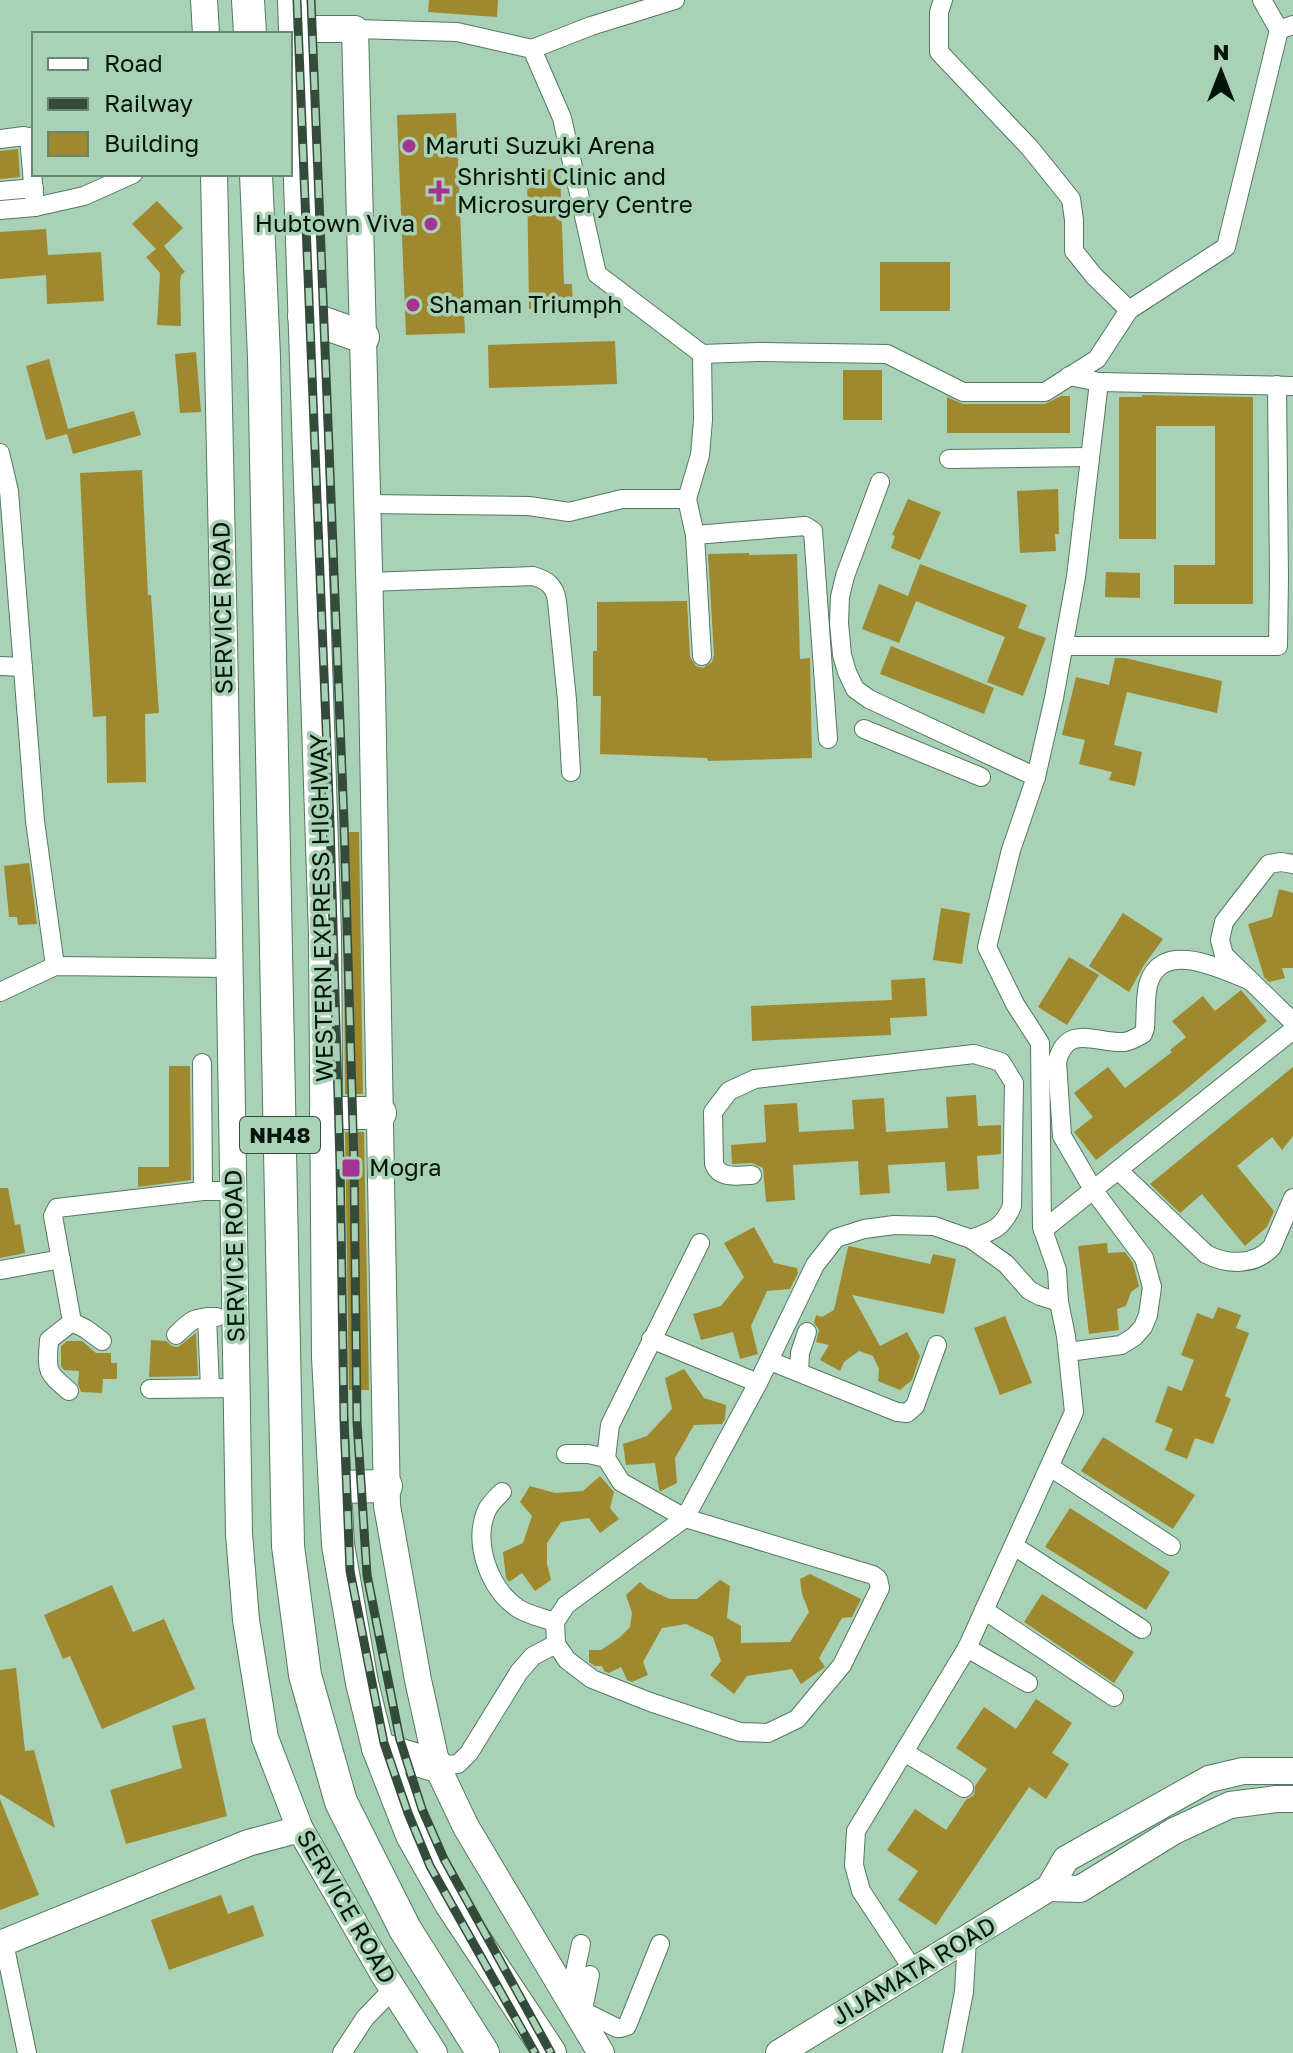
<svg xmlns="http://www.w3.org/2000/svg" width="1293" height="2053" viewBox="0 0 1293 2053" font-family="'Golos Text',sans-serif">
  <style>
    .building { fill: #9f892f }
    .lines { fill: none; stroke-linecap: round; stroke-linejoin: round }
    .street-casing { stroke: #537960; stroke-width: 20 }
    .secondary-casing { stroke: #537960; stroke-width: 28 }
    .highway-casing { stroke: #537960; stroke-width: 34 }
    .street { stroke: #fff; stroke-width: 18 }
    .secondary { stroke: #fff; stroke-width: 26 }
    .highway { stroke: #fff; stroke-width: 32 }
    .rail-casing { stroke: #344b3c; stroke-width: 9 }
    .rail { stroke: #a8d1b5; stroke-width: 6; stroke-dasharray: 18; stroke-linecap: butt }
    .poi-dot { fill: #a43492; stroke: #a8d1b5; stroke-width: 3 }
    .labels { text-anchor: middle; stroke-width: 7; stroke-linejoin: round; paint-order: stroke }
    .shield { fill: #a8d1b5; stroke: #374d3e; stroke-width: 2 }
    .shield-label { font-size: 22px; font-weight: bold; fill: #06150b }
    .poi-label { font-size: 24px; fill: #06150b; stroke: #a8d1b5; text-anchor: start }
    .street-label { font-size: 24px; fill: #06150b; stroke: #a8d1b5 }
  </style>
  <rect width="100%" height="100%" fill="#a8d1b5"/>
  <g class="building">
    <path d="M429,0h69l-1,17 -69,-5z"/>
    <path d="M456,113l9,220 -59,2 -9,-220z"/>
    <path d="M18,149l2,28 -20,2v-28z"/>
    <path d="M560,169l4,115h8l1,23 -44,2 -2,-138z"/>
    <path d="M157,201l26,27 -19,18 21,26 -4,3 -1,7 1,44 -24,-1 3,-52 -14,-16 10,-8 -24,-25z"/>
    <path d="M46,229l2,26 53,-3 3,49 -57,3 -1,-29 -46,4v-47z"/>
    <rect x="880" y="262" width="70" height="49"/>
    <path d="M615,341l2,43 -128,4 -1,-43z"/>
    <path d="M196,352l5,60 -21,1 -5,-59z"/>
    <path d="M49,359l19,70 66,-18 7,24 -68,19 -6,-20 -21,6 -20,-74z"/>
    <rect x="843" y="370" width="39" height="50"/>
    <path d="M1142,395l111,2v207h-79v-39h41v-139h-59v113h-37v-142h23z"/>
    <path d="M1061,396h9v37h-123v-36l16,7h82z"/>
    <path d="M142,470l6,125h3l8,118 -14,1 1,68 -39,1 -1,-67 -13,1 -7,-112 -6,-132z"/>
    <path d="M1058,489l1,45h-4l1,17 -36,2 -3,-62z"/>
    <path d="M908,499l33,13 -21,48 -29,-12 4,-12 -3,-1z"/>
    <path d="M749,553v2l48,-1 3,105 10,-1 2,100 -104,3 -1,-3 -107,-4 1,-58h-8v-45h4v-49l90,-1 3,56 6,9 7,2 9,-6 2,-7 -6,-101z"/>
    <path d="M920,564l107,41 -9,23 28,10 -23,58 -36,-14 18,-45 -89,-36 -17,42 -37,-14 17,-45 29,12z"/>
    <path d="M1106,572l34,1v25l-35,-1z"/>
    <path d="M891,646l103,42 -10,26 -104,-40z"/>
    <path d="M1115,658h10l97,23 -5,32 -90,-21 -13,53 28,7 -7,34 -26,-6 3,-8 -33,-8 6,-24 -23,-5 14,-58 33,8z"/>
    <path d="M341,832h18l4,262h-18l-1,-160z"/>
    <path d="M29,863l8,61 -19,1 -1,-8h-8l-5,-51z"/>
    <path d="M1279,889l14,4v75h-11l3,10 -16,4 -5,-5 -16,-53 24,-7z"/>
    <path d="M941,908l29,5 -8,51 -29,-4z"/>
    <path d="M1123,913l40,26 -19,26 -15,27 -40,-26z"/>
    <path d="M1069,957l30,18 -32,50 -29,-18z"/>
    <path d="M925,978l2,38 -37,2 1,17 -139,6 -1,-35 141,-6 -1,-20z"/>
    <path d="M1241,990l26,31 -84,71 -87,68 -22,-28 19,-15 -19,-24 34,-26 17,21 47,-36 -2,-2 16,-13 -14,-16 31,-25 12,15z"/>
    <path d="M169,1066h21l1,114 -53,7v-20h31z"/>
    <path d="M1293,1067v69l-11,14 -10,-13 -35,29 37,45 -7,16 -22,19 -43,-52 -22,19 -30,-29z"/>
    <path d="M976,1095l2,31 23,-1v29l-24,2 2,33 -32,2 -2,-29 -57,3 2,28 -30,2 -2,-34 -65,4 2,35 -29,2 -3,-34 -11,-5 -20,1 -1,-19 35,-3 -2,-37 33,-2 2,29 55,-3 -2,-29 32,-2 2,34 62,-4 -2,-31z"/>
    <path d="M345,1132h19l5,258h-20z"/>
    <path d="M0,1188h8l7,37 5,-1 5,29 -25,5z"/>
    <path d="M754,1227l20,36 23,5 1,5 -8,16 -23,2 -16,35 7,28 -18,5 -7,-27 -32,8 -8,-26 28,-8 23,-29 -20,-34z"/>
    <path d="M1107,1243l1,10 17,-1 8,11 6,23 -8,6 -5,14 -9,3 2,21 -30,4 -11,-88z"/>
    <path d="M849,1246l81,18 3,-10 23,5 -12,55 -92,-19 28,51 27,-14 13,24 -8,24 -12,10 -22,-9 1,-12 -6,-13 -14,-5 -15,11 -4,9 -20,-11 9,-15 -13,-3 3,-12 -5,-7 2,-8 6,2 12,-7 14,-63z"/>
    <path d="M1218,1307l23,8 -5,13 13,5 -24,63 6,3 -18,45 -18,-6 -8,21 -22,-9 8,-21 -18,-7 13,-36 14,5 12,-31 -13,-5 16,-42 16,6z"/>
    <path d="M1005,1316l27,67 -32,12 -26,-67z"/>
    <path d="M196,1333l2,43 -49,1 2,-37 15,1 6,5 6,1z"/>
    <path d="M67,1341h15l14,12h15v10h6v16h-14l-1,14 -21,-1 -3,-8 1,-13 -15,-1 -3,-4v-20z"/>
    <path d="M684,1369l20,29 22,7 -1,14 -3,5 -28,1 -19,33 2,25 -16,8 -2,-1 -4,-27 -29,2 -3,-21 24,-8 25,-27 -7,-31z"/>
    <path d="M1103,1437l92,58 -22,34 -92,-58z"/>
    <path d="M600,1476l14,16 -4,16 9,11 -19,14 -11,-15 -28,4 -14,21v21l4,16 -16,11 -13,-18 -13,9 -3,-4 -3,-26 20,-9 9,-27 -12,-14 10,-16 25,7 28,-2z"/>
    <path d="M1070,1508l100,64 -24,38 -101,-63z"/>
    <path d="M810,1574l51,25 -9,18 -10,1 -23,40 6,9 -24,17 -9,-15 -45,7 -13,18 -24,-19 11,-14 -8,-24 -27,-13 -24,4 -19,34 5,13 -16,7 -5,-2 -6,-13 -12,6 -5,-2 -2,-5h-7l-6,-4v-12h12l18,-12 11,-11 2,-14 -6,-18 14,-13 8,7 22,10h27l23,-19 10,6 -3,32 14,8v17l49,-1 19,-30 -7,-18 -2,-15z"/>
    <path d="M112,1585l21,47 31,-13 31,70 -93,40 -32,-73 -7,3 -19,-44z"/>
    <path d="M1042,1594l92,58 -20,31 -90,-61z"/>
    <path d="M16,1668l9,83 9,-1 21,78 -55,-34v-124z"/>
    <path d="M1036,1699l36,24 -20,30 17,11 -23,35 -17,-12 -93,138 -38,-25 20,-29 -31,-21 28,-41 31,21 20,-30 8,-5 1,-9 12,-17 -31,-21 28,-41 32,22z"/>
    <path d="M205,1718l22,98 -101,28 -16,-54 72,-22 -10,-42z"/>
    <path d="M0,1799l39,96 -39,15z"/>
    <path d="M221,1895l7,19 25,-9 11,31 -95,34 -18,-50z"/>
  </g>
  <g class="lines">
    <g class="street-casing">
      <g id="street">
        <path d="M943,0l-4,12v40l91,96 41,51 3,21v31l20,25 35,34"/>
        <path d="M1262,0l17,30"/>
        <path d="M355,29l102,3 75,17 30,69 35,156 105,80 56,-2 129,2 76,38h82l52,-33 32,-49 97,-63 53,-217 14,-5"/>
        <path d="M532,49l59,-23 84,-26"/>
        <path d="M0,139l24,-3 5,1 6,70"/>
        <path d="M0,191l34,-3"/>
        <path d="M0,210l35,-3 49,-11 49,-22"/>
        <path d="M1099,382l194,4"/>
        <path d="M0,453l9,38 26,330 20,145"/>
        <path d="M949,459l140,-2"/>
        <path d="M880,482l-35,94 -5,21 -1,26 3,32 5,17 8,17 14,10 167,78"/>
        <path d="M687,499l8,36 110,-9 8,5 15,208"/>
        <path d="M367,504l162,2 40,6 53,-13h65l13,-44 3,-35 -1,-66"/>
        <path d="M695,535l7,121"/>
        <path d="M369,582l164,-6c14,4 22,10 24,25l10,99 4,72"/>
        <path d="M1064,646h214l1,-69 -2,-192"/>
        <path d="M0,666l23,1"/>
        <path d="M864,729l117,48"/>
        <path d="M1293,864l-12,-2 -12,2 -45,58 -4,18 4,15 69,67"/>
        <path d="M0,992l55,-26 175,2"/>
        <path d="M202,1063l1,128"/>
        <path d="M1119,1171l87,83c21,11 49,12 66,-7l21,-49"/>
        <path d="M752,1175c-14,0 -32,5 -38,-11l-1,-52 16,-21 26,-12 219,-25 27,8 13,21 -2,123c-9,22 -19,25 -41,33"/>
        <path d="M1043,1230l250,-200"/>
        <path d="M1,1270l60,-11"/>
        <path d="M207,1317l3,71"/>
        <path d="M72,1322l14,7 16,12"/>
        <path d="M176,1335c16,-16 18,-18 41,-18"/>
        <path d="M651,1339l107,44"/>
        <path d="M1068,1352l53,-7 13,-8 9,-10 5,-12 4,-28 -8,-29 -50,-67 -32,-55 -5,-74c10,-40 40,-18 67,-20 7,-1 13,-5 19,-8l2,-6c1,-14 0,-30 3,-43 13,-48 75,-15 103,-4"/>
        <path d="M770,1361l127,51 10,1 8,-7 22,-61"/>
        <path d="M799,1372l1,-19 7,-21"/>
        <path d="M150,1389l87,-1"/>
        <path d="M69,1391c-24,-20 -22,-20 -20,-51l23,-18 -19,-106 4,-8 146,-17h30"/>
        <path d="M566,1454h22l18,4"/>
        <path d="M1050,1467l121,79"/>
        <path d="M502,1492c-6,6 -13,12 -16,20 -13,33 4,78 33,97 10,6 24,9 36,13"/>
        <path d="M1014,1546l128,83"/>
        <path d="M984,1610l130,87"/>
        <path d="M556,1644l11,16 25,19 58,23 90,30 28,1 29,-14 45,-54 38,-77 -2,-9 -5,-4 -188,-57 -64,-36 -15,-24 4,-33 90,-182"/>
        <path d="M556,1644l-1,-22 11,-17 119,-87 73,-135 57,-118 21,-27 28,-9 30,-4 40,1 37,13 35,25 23,26 11,6 19,6"/>
        <path d="M967,1648l61,35"/>
        <path d="M904,1752l60,36"/>
        <path d="M437,1766l21,-2 11,-11 50,-81 14,-16 23,-12"/>
        <path d="M4,1943l23,110"/>
        <path d="M914,1971l-53,-80 -7,-26 2,-34 111,-183 107,-236 -8,-76 -7,-34 -2,-32 -15,-43 -2,-184 -25,-39 -28,-57 24,-97 25,-73 18,-79 22,-121 23,-195 -30,-6"/>
        <path d="M569,2000l12,-56"/>
        <path d="M583,2007l4,6 30,15h4l6,-2 33,-82"/>
        <path d="M581,2019l9,-44"/>
        <path d="M342,2053l23,-35 28,-29"/>
        <path d="M952,2053l12,-61 3,-54"/>
      </g>
    </g>
    <g class="secondary-casing">
      <g id="secondary">
        <path d="M204,0l2,34"/>
        <path d="M295,29h60l17,657 15,820 31,174 19,86 29,61 135,226"/>
        <path d="M214,174l11,515 14,845 7,86 19,118 35,91 84,146 50,78"/>
        <path d="M1049,1888l31,1 94,-58 56,-26 46,-6h17"/>
        <path d="M0,1944l248,-101 52,-14"/>
        <path d="M779,2053l270,-165 17,-29 143,-80 34,-8h50"/>
      </g>
    </g>
    <g class="highway-casing">
      <g id="highway">
        <path d="M248,0l2,34"/>
        <path d="M294,0l31,935 3,422 10,188 24,138 16,65 34,87 39,69 99,149"/>
        <path d="M256,174l8,183 24,1189 17,129 36,127 64,127 78,124"/>
        <path d="M304,316l59,21"/>
        <path d="M326,1113h54"/>
        <path d="M335,1487l51,-1"/>
        <path d="M378,1748l59,18"/>
      </g>
    </g>
    <use href="#street" class="street"/>
    <use href="#secondary" class="secondary"/>
    <use href="#highway" class="highway"/>
    <g class="rail-casing">
      <g id="rail">
        <path d="M297,0l33,824 10,339 4,258 6,150 34,172 24,70 22,53 105,187"/>
        <path d="M311,0l33,823 10,341 3,258 10,153 33,165 22,69 22,50 107,194"/>
      </g>
    </g>
    <use href="#rail" class="rail"/>
  </g>
  <g class="poi-dot">
    <circle cx="409" cy="146" r="8"/>
    <path d="M435 179h8v8h8v8h-8v8h-8v-8h-8v-8h8z"/>
    <circle cx="431" cy="224" r="8"/>
    <circle cx="413" cy="305" r="8"/>
    <rect x="341" y="1158" width="20" height="20" rx="4"/>
  </g>
  <g class="labels">
    <rect class="shield" x="240" y="1117" width="80" height="36" rx="6"/>
    <g class="shield-label">
      <text x="280" y="1143">NH48</text>
    </g>
    <g class="poi-label">
      <text x="425" y="154">Maruti Suzuki Arena</text>
      <text x="457" y="185">Shrishti Clinic and<tspan x="457" dy="28">Microsurgery Centre</tspan></text>
      <text x="415" y="232" text-anchor="end">Hubtown Viva</text>
      <text x="429" y="313">Shaman Triumph</text>
      <text x="369" y="1176">Mogra</text>
    </g>
    <g class="street-label">
      <text transform="translate(223 608) rotate(-91)" y="8">SERVICE ROAD</text>
      <text transform="translate(322 908) rotate(-91)" y="8">WESTERN EXPRESS HIGHWAY</text>
      <text transform="translate(235 1256) rotate(-91)" y="8">SERVICE ROAD</text>
      <text transform="translate(346 1907) rotate(60)" y="8">SERVICE ROAD</text>
      <text transform="translate(914 1971) rotate(-31)" y="8">JIJAMATA ROAD</text>
    </g>
  </g>
  <rect x="32" y="32" width="260" height="144" fill="#a8d1b5" stroke="#678671" stroke-width="2"/>
  <rect x="48" y="58" width="40" height="12" fill="#ffffff" stroke="#678671" stroke-width="2"/>
  <text x="104" y="72" font-size="24" fill="#06150b">Road</text>
  <rect x="48" y="98" width="40" height="12" fill="#344b3c" stroke="#678671" stroke-width="2"/>
  <text x="104" y="112" font-size="24" fill="#06150b">Railway</text>
  <rect x="48" y="132" width="40" height="24" fill="#9f892f" stroke="#678671" stroke-width="2"/>
  <text x="104" y="152" font-size="24" fill="#06150b">Building</text>
  <g transform="translate(1221 72)" stroke="#a8d1b5" stroke-width="6" paint-order="stroke">
  <path d="M0-6L14 30L0 20L-14 30Z" fill="#06150b"/>
  <text y="-12" font-size="22" font-weight="bold" text-anchor="middle" fill="#06150b">N</text>
  </g>
</svg>
